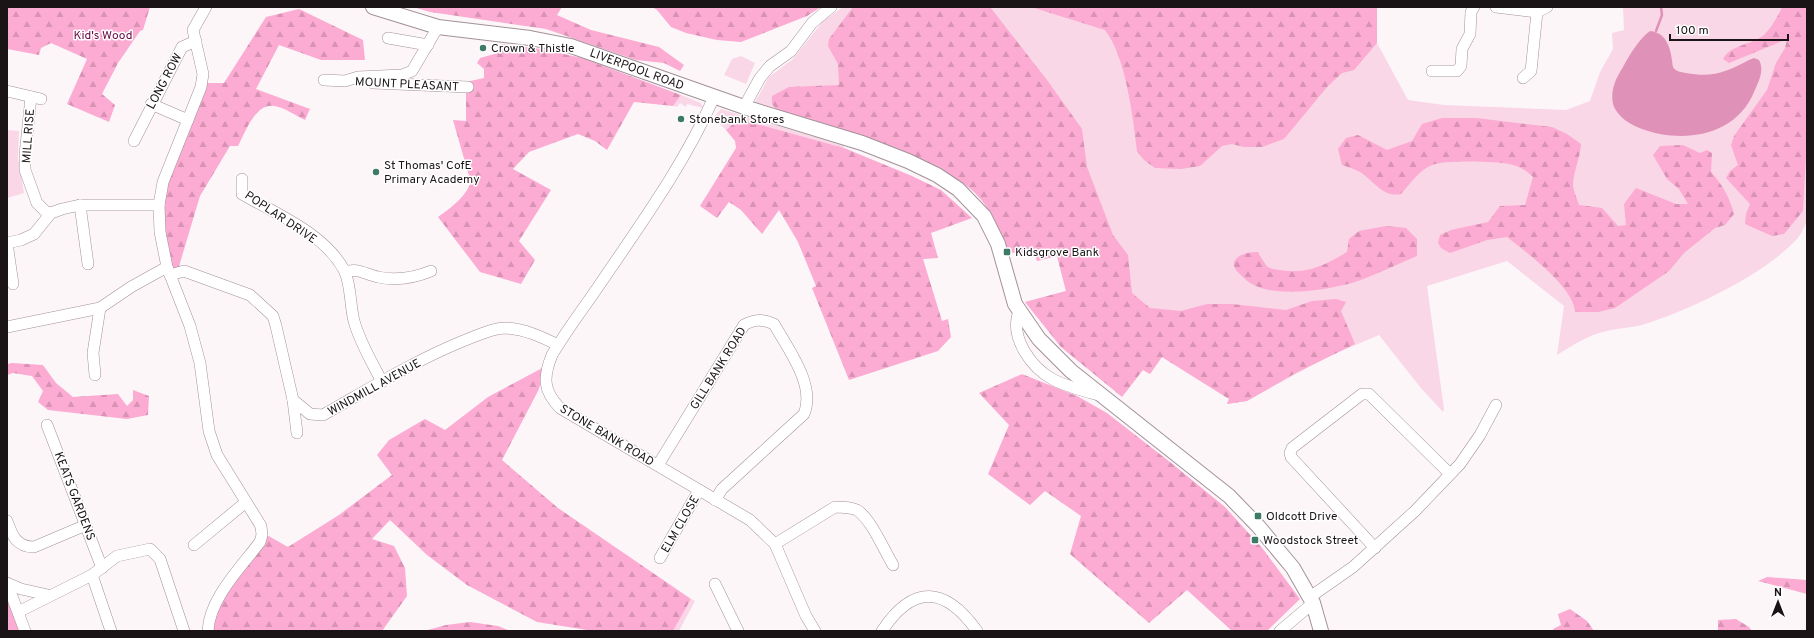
<svg xmlns="http://www.w3.org/2000/svg" width="1814" height="638" viewBox="0 0 1814 638" font-family="Overpass,sans-serif">
  <style>
    .green { fill: #f9d7e6 }
    .forest { fill: url(#forest-firs) }
    .water { fill: #e091b7 }
    .lines { fill: none; stroke-linecap: round; stroke-linejoin: round }
    .stream { stroke: #e091b7; stroke-width: 2.5 }
    .minor-casing { stroke: #a29199; stroke-width: 12 }
    .major-casing { stroke: #a29199; stroke-width: 16 }
    .minor { stroke: #fff; stroke-width: 11 }
    .major { stroke: #fff; stroke-width: 14 }
    .poi-dot { fill: #3e7b66; stroke: #fff; stroke-width: 1.5 }
    .labels { text-anchor: middle; stroke-width: 3; stroke-linejoin: round; paint-order: stroke }
    .park-label { font-size: 12px; fill: #660642; stroke: #fff }
    .poi-label { font-size: 12px; fill: #1a1417; stroke: #fff; text-anchor: start }
    .street-label { font-size: 12px; fill: #1a1417; stroke: #fff }
  </style>
  <defs>
    <pattern id="forest-firs" width="22" height="20" patternUnits="userSpaceOnUse"><rect width="22" height="20" fill="#fcabd2"/><path d="M5 1l3.5 6h-7zM16 11l3.5 6h-7z" fill="#d792b4"/></pattern>
  </defs>
  <rect width="100%" height="100%" fill="#fdf6f9"/>
  <g class="green">
    <path d="M843,7h534v36l31,57 36,5 122,5 24,-9 10,-29 13,-23 -1,-16 12,-3 -1,-23h184v215c-3,5 -6,13 -11,18 -34,36 -107,70 -154,85 -12,3 -26,3 -39,7 -17,4 -31,14 -46,23l7,-49 -57,-45 -80,25 17,123 -1,3 -23,-25 -41,-52 -52,22 -80,44 -20,3 2,-5 -67,-42 -12,17 -7,-4 -60,-5 -22,-18 -36,-45 41,-11 -9,-35 -20,5 -3,-10 -26,2c-9,-23 -14,-40 -31,-58 -8,-8 -18,-14 -27,-20 -56,-34 -133,-53 -195,-73l14,-25 24,-18 30,-38z"/>
    <path d="M741,56l14,7 -9,21 -22,-9 8,-16z"/>
    <path d="M681,95l20,8 2,5 -16,-4 -1,3 -6,-4 -3,4 -4,-1z"/>
    <path d="M721,109l123,37v2l-105,-29 -13,11 -13,-12z"/>
    <path d="M7,130l12,1 -1,26 6,36 -17,5z"/>
    <path d="M691,599l4,2 -16,30h-6z"/>
  </g>
  <g class="forest">
    <path d="M7,7h143l-7,23 -3,1 -22,32 -16,31 13,11 -6,17 -42,-18 20,-45 -36,-16 -10,5 -2,7 -32,-6z"/>
    <path d="M413,7h149l-5,8 34,15 68,17 25,18 -4,6 -16,-8 -28,-3 -90,-31 -116,-17z"/>
    <path d="M652,7h169l-14,9 -66,26 -24,-2 -31,-7 -15,-6 -14,-17z"/>
    <path d="M853,7h137l57,73 35,49 5,38 26,68 15,20 4,38 18,15 31,3 26,-7h25l54,6 26,-9 24,-2 10,3 -5,9 14,33 -61,30 -47,27 -20,3 2,-5 -67,-42 -12,17 -7,-4 -21,27 -61,-50 -36,-45 41,-11 -9,-35 -20,5 -3,-10 -26,2c-8,-22 -15,-41 -31,-58 -8,-9 -18,-14 -27,-20 -52,-32 -115,-48 -174,-66l-4,-5v-8l17,-9 50,-2 -1,-21 -10,-18 1,-7z"/>
    <path d="M1031,7h346v36l-23,27 -12,3 -15,14 -43,52 -22,8h-18l-12,-3 -10,2 -22,20 -19,3 -26,-1 -11,-8 -7,-9c-4,-34 -11,-94 -32,-121z"/>
    <path d="M1782,7h25v130l-4,74 -19,23 -12,2 -27,-12 1,-10 4,-10 -24,-26 4,-7 8,-6 -7,-20 3,-9 33,-46 9,-27 9,-15 2,-9 -58,24 -6,-4c8,-15 30,-14 42,-25 6,-6 14,-19 17,-27z"/>
    <path d="M299,9l64,31 2,20h-44l-42,-15 -23,44 54,20 -5,11c-9,-4 -21,-13 -31,-14 -19,-3 -29,27 -36,40h-8l-30,50 -23,77 -7,2 -11,-70 43,-122h22l42,-66z"/>
    <path d="M502,44l39,5 41,9 99,37 -8,11 -39,-4 -27,48 -12,-9 -17,-7 -49,18 -16,17 38,21 -32,51 16,19 -14,24 -41,-12 -42,-55c14,-10 25,-18 33,-34l-18,-63 13,1v-39l18,-4v-9l-7,-6 3,-5 18,-5z"/>
    <path d="M1442,118h34l76,9 15,7 14,10c-1,15 -8,28 -8,42 1,6 4,13 6,19l23,3 16,18 8,-1 -2,-21 12,-16 40,16h12l-9,-15 -12,-10 -14,-24 7,-9 23,-1 17,8 7,-3 5,3 -1,19c11,12 19,26 23,42l-9,11 -10,3 -31,25 -15,18 -54,37 -17,4h-23c-1,-25 -48,-59 -68,-75l-20,3 -37,13 -9,-5 -3,-5 2,-8 11,-5 37,-8 12,-16 25,-1 8,-28c-7,-7 -14,-11 -24,-13 -12,-3 -67,-4 -77,1 -14,6 -21,18 -31,29 -18,4 -27,-13 -41,-22 -5,-3 -12,-5 -18,-7l-4,-16 8,-11 12,-3 29,15 25,-9 10,-17z"/>
    <path d="M739,119l105,29 68,28 29,14 31,28 -41,15 7,25 -15,1 19,62 6,-2 3,18 -13,14 -89,29 -37,-92 4,-2 -18,-44 -19,-32 -17,24 -21,-24 -12,-8 -12,16 -17,-12 36,-58 -1,-7 -9,-11z"/>
    <path d="M1386,226l20,2 11,11v17c-22,9 -43,20 -65,27 -26,7 -76,15 -100,1 -4,-2 -8,-6 -11,-9 -18,-14 2,-24 17,-23 2,4 5,9 8,13 3,4 9,4 14,5 25,5 46,-5 67,-18l2,-13 10,-8z"/>
    <path d="M12,363l31,2 13,18 17,14 45,-3 9,12 6,-6v-10l16,6 -1,19 -21,4 -79,-9 -10,-8 5,-11 -11,-15 -19,-3 -6,2v-11z"/>
    <path d="M548,365l-10,26 -36,69 56,48 133,91 -18,32h-80l-56,-9 -70,-37 -40,-30 -37,-35 -18,19 22,7 11,22 2,28 -25,35h-174l6,-20 51,-77 23,13 51,-32 53,-40 -15,-20 12,-15 36,-21 20,11 43,-33z"/>
    <path d="M1022,374l55,22 30,17 63,49 55,45 38,42 37,50 -33,32h-35l-45,-41 -38,33 -79,-69 11,-38 -36,-25 -15,14 -42,-31 21,-49 -30,-32z"/>
    <path d="M1767,577l40,3v14l-49,-13z"/>
    <path d="M7,600l6,10 6,21h-12z"/>
    <path d="M1570,609l17,12 7,10h-40l-1,-2 8,-4 -3,-11z"/>
    <path d="M1736,619l13,8 3,4h-34v-11z"/>
    <path d="M470,622l28,4 12,5h-86l22,-6z"/>
  </g>
  <path class="water" d="M1650,31c19,2 21,21 23,36 3,5 8,5 13,6 27,5 40,-1 63,-13l5,-2 5,2c6,11 -1,22 -5,32 -18,44 -71,52 -112,37 -11,-4 -25,-12 -29,-25 -3,-14 3,-26 10,-37 7,-13 16,-28 27,-36z"/>
  <g class="lines">
    <path class="stream" d="M1656,31l6,-16 -1,-8"/>
    <g class="minor-casing">
      <g id="minor">
        <path d="M206,7l-13,23 10,44 -2,13 -38,95 -4,23 1,27 7,35 23,59 10,37 9,68 8,24 44,71 1,9 -2,7c-19,25 -51,57 -52,89"/>
        <path d="M1496,7l41,5 10,-5"/>
        <path d="M388,38l40,7"/>
        <path d="M1432,71h25l4,-5 1,-17 8,-15 1,-22 3,-5"/>
        <path d="M1523,78l8,-7 6,-59"/>
        <path d="M324,80l21,1 13,-4 44,-2 10,-4 26,-44"/>
        <path d="M373,83l95,4"/>
        <path d="M7,91l34,8"/>
        <path d="M31,97l-6,58v15l12,33 9,9 5,1"/>
        <path d="M714,97c-30,68 -74,128 -116,190 -15,22 -32,44 -46,68 -9,22 -9,36 8,53l190,112 25,24 31,72 9,15"/>
        <path d="M151,104l37,16"/>
        <path d="M744,107l16,-29 10,-12 21,-15 21,-28 19,-16"/>
        <path d="M134,141l48,-94 14,-6"/>
        <path d="M242,179v15c34,20 82,39 102,76 7,13 6,36 10,51 6,22 18,41 28,61"/>
        <path d="M80,205l8,59"/>
        <path d="M345,272c13,-5 21,3 33,5 19,4 36,1 53,-6"/>
        <path d="M170,275l14,-4 66,24 23,21 3,10 17,74 17,14 13,1c46,-26 91,-54 140,-74 13,-5 29,-13 43,-13 19,1 36,9 52,17"/>
        <path d="M13,284l-6,-41 14,-3 13,-6 17,-21 11,-4 18,-4h79"/>
        <path d="M1019,311c-10,26 12,57 35,69 14,7 30,11 45,15"/>
        <path d="M7,327l93,-19 31,-21 36,-20"/>
        <path d="M95,375l-2,-22 7,-45"/>
        <path d="M293,400l4,33"/>
        <path d="M47,425l55,143"/>
        <path d="M658,465l86,-140c11,-6 18,-6 30,-1 14,25 42,61 30,90l-82,75 -7,11"/>
        <path d="M7,521c5,14 9,26 27,26l52,-22"/>
        <path d="M775,544l60,-37c8,0 15,0 22,3 14,9 27,40 36,55"/>
        <path d="M194,545l52,-43"/>
        <path d="M1375,548l-84,-91 -1,-4 2,-5 70,-54h7l81,80"/>
        <path d="M660,558l39,-68"/>
        <path d="M92,575l19,56"/>
        <path d="M7,583l18,48"/>
        <path d="M7,583l14,6 27,6"/>
        <path d="M715,584l23,47"/>
        <path d="M1310,597l43,-30 62,-56 45,-47 20,-29 16,-30"/>
        <path d="M18,612l74,-37 25,-19 33,-7 10,10 24,72"/>
        <path d="M882,631c31,-47 63,-45 95,0"/>
        <path d="M1280,631l33,-28"/>
      </g>
    </g>
    <g class="major-casing">
      <path id="major" d="M373,7l65,20 92,11 41,8 173,61 118,36 46,18 29,14 21,14 26,27 14,28 17,60 24,35 32,32 158,125 29,30 35,42 20,35 8,28"/>
    </g>
    <use href="#minor" class="minor"/>
    <use href="#major" class="major"/>
  </g>
  <g class="poi-dot">
    <circle cx="483" cy="48" r="4"/>
    <circle cx="681" cy="119" r="4"/>
    <circle cx="376" cy="172" r="4"/>
    <rect x="1003" y="248" width="8" height="8" rx="2"/>
    <rect x="1254" y="512" width="8" height="8" rx="2"/>
    <rect x="1251" y="536" width="8" height="8" rx="2"/>
  </g>
  <g class="labels">
    <g class="park-label">
      <text x="103" y="39">Kid's Wood</text>
    </g>
    <g class="poi-label">
      <text x="491" y="52">Crown &amp; Thistle</text>
      <text x="689" y="123">Stonebank Stores</text>
      <text x="384" y="169">St Thomas' CofE<tspan x="384" dy="14">Primary Academy</tspan></text>
      <text x="1015" y="256">Kidsgrove Bank</text>
      <text x="1266" y="520">Oldcott Drive</text>
      <text x="1263" y="544">Woodstock Street</text>
    </g>
    <g class="street-label">
      <text transform="translate(637 69) rotate(20)" y="4">LIVERPOOL ROAD</text>
      <text transform="translate(164 81) rotate(-62)" y="4">LONG ROW</text>
      <text transform="translate(407 84) rotate(3)" y="4">MOUNT PLEASANT</text>
      <text transform="translate(28 136) rotate(-86)" y="4">MILL RISE</text>
      <text transform="translate(281 217) rotate(34)" y="4">POPLAR DRIVE</text>
      <text transform="translate(718 368) rotate(-58)" y="4">GILL BANK ROAD</text>
      <text transform="translate(374 387) rotate(-29)" y="4">WINDMILL AVENUE</text>
      <text transform="translate(607 435) rotate(31)" y="4">STONE BANK ROAD</text>
      <text transform="translate(75 496) rotate(69)" y="4">KEATS GARDENS</text>
      <text transform="translate(680 524) rotate(-60)" y="4">ELM CLOSE</text>
    </g>
  </g>
  <rect width="1814" height="638" fill="none" stroke="#1a1417" stroke-width="16"/>
  <g transform="translate(1778 602)" stroke="#ffffff" stroke-width="3" paint-order="stroke">
  <path d="M0-3L7 15L0 10L-7 15Z" fill="#1a1417"/>
  <text y="-6" font-size="11" font-weight="bold" text-anchor="middle" fill="#1a1417">N</text>
  </g>
  <path d="M1670 34v6h118v-6" fill="none" stroke="#1a1417" stroke-width="2"/>
  <text x="1676" y="34" font-size="12" fill="#1a1417" stroke="#ffffff" stroke-width="3" paint-order="stroke">100 m</text>
</svg>
